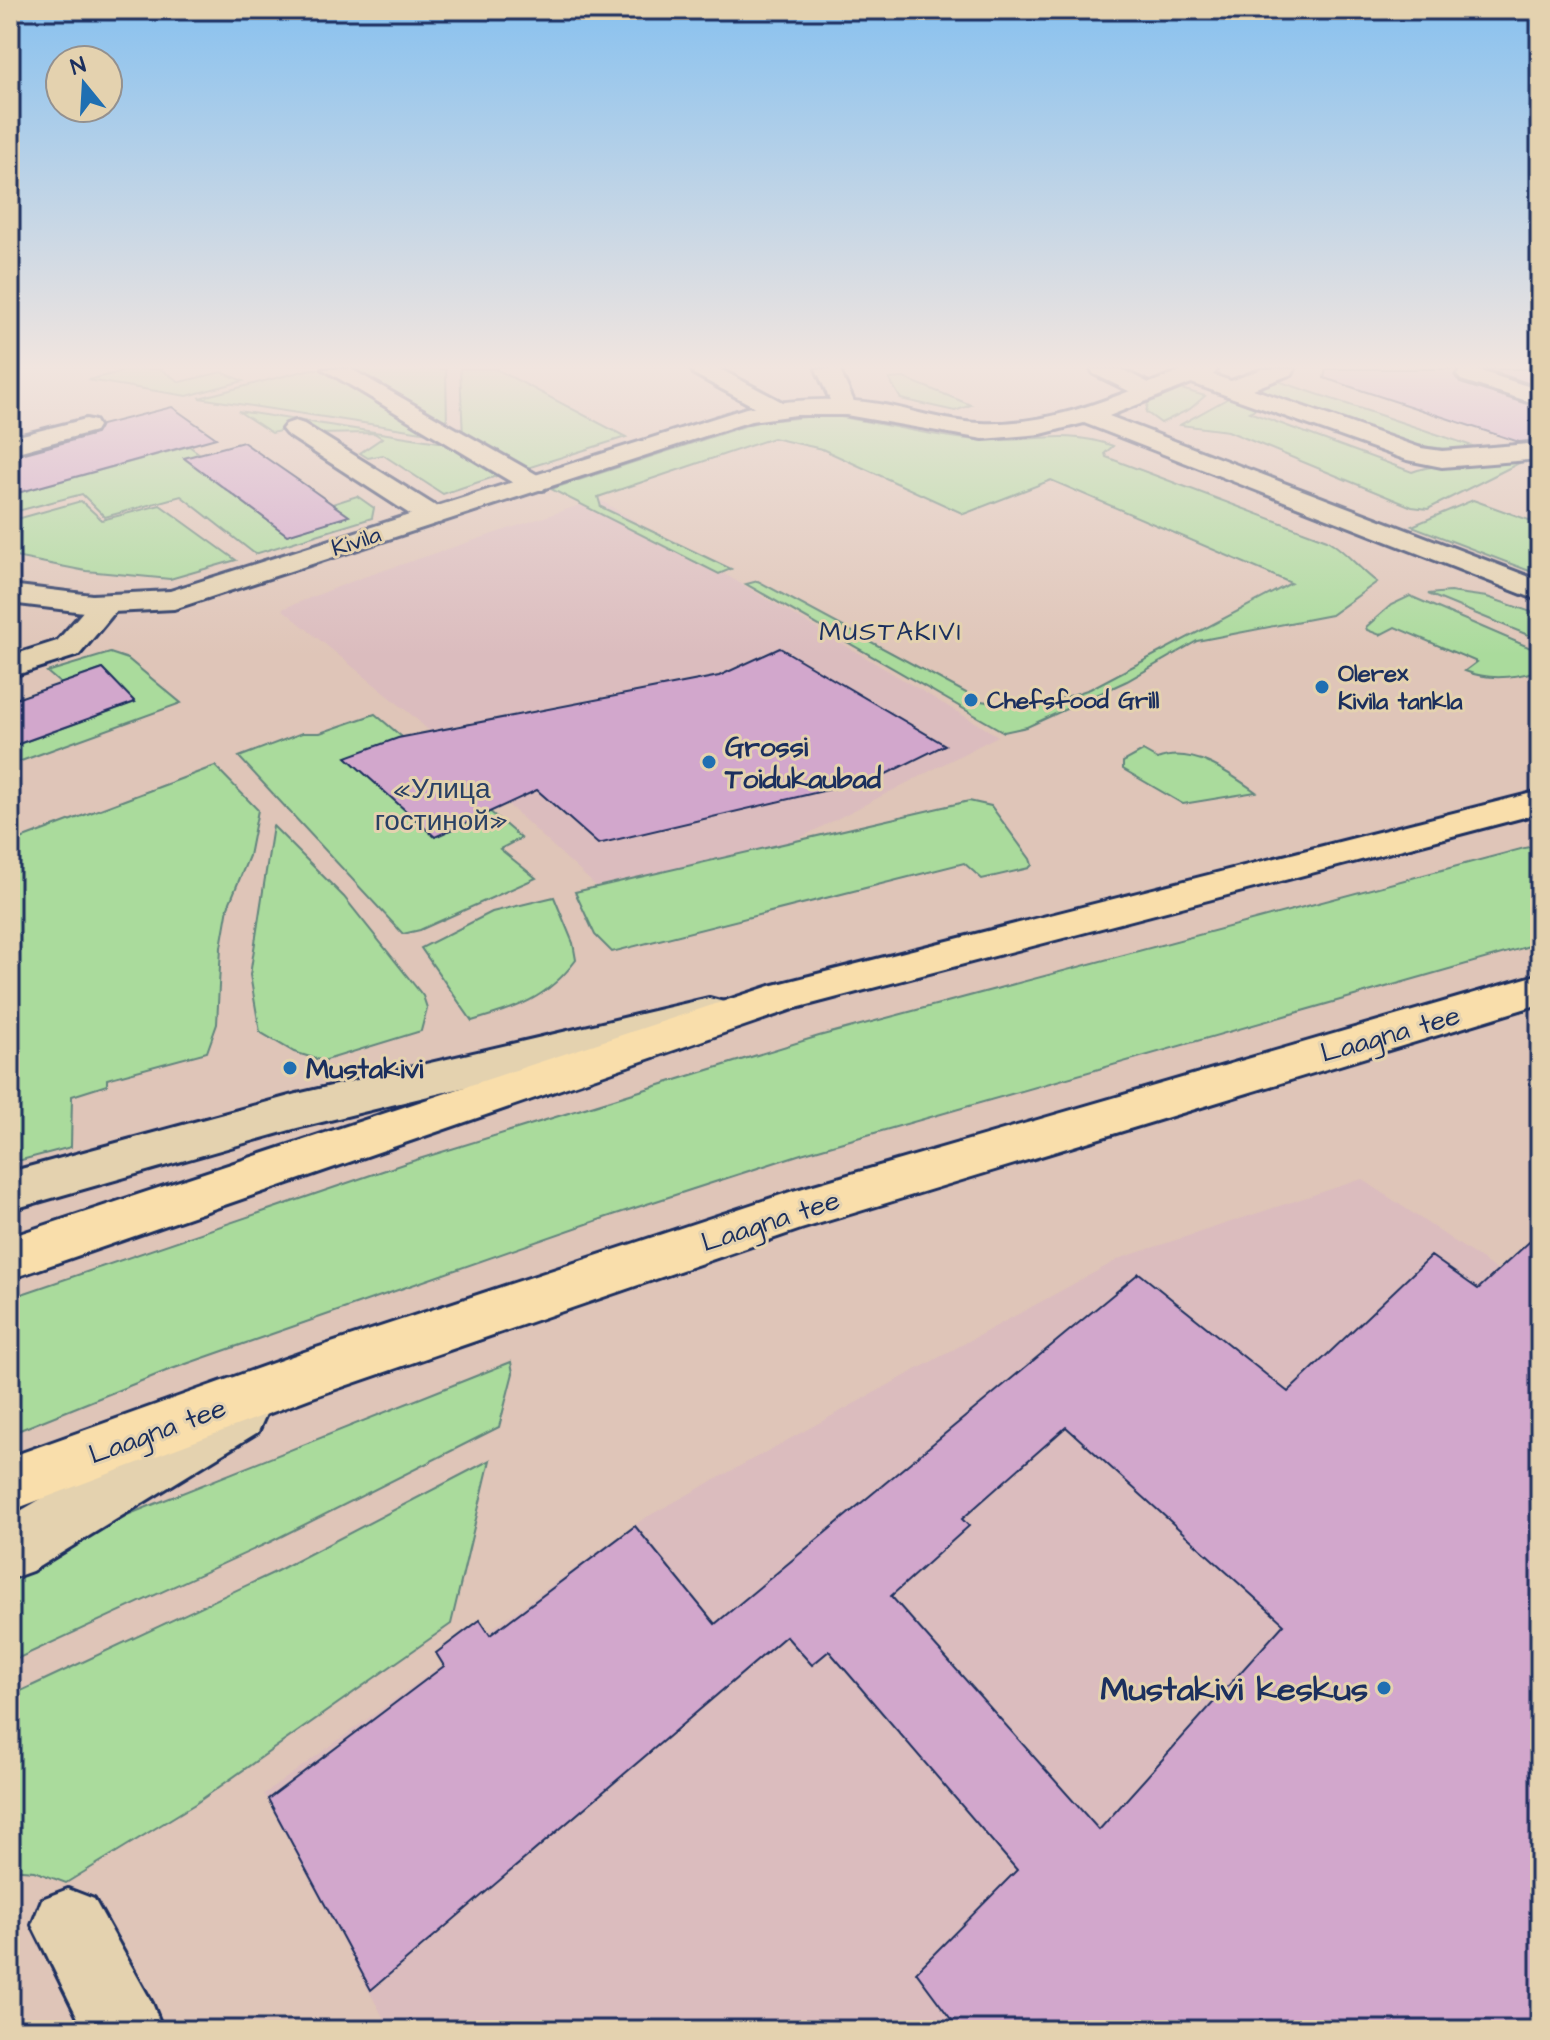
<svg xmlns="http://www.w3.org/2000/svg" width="1550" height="2040" viewBox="0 0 1550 2040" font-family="'Architects Daughter',sans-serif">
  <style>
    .built { fill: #dbbcbe }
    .green { fill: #aadb9c; stroke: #62857d; stroke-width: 2 }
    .building { fill: #d2a7cc; stroke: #1b2f5e; stroke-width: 2; fill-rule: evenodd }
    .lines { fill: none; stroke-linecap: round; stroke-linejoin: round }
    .street-casing { stroke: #1b2f5e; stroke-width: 6 }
    .secondary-casing { stroke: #1b2f5e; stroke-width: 6 }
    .primary-casing { stroke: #1b2f5e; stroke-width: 6 }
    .street { fill: #e4d2af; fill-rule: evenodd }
    .secondary { fill: #e4d2af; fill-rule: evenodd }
    .primary { fill: #f9deab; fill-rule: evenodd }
    .poi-dot { fill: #1f6fb2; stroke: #e4d2af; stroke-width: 3 }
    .labels { text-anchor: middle; stroke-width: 6; stroke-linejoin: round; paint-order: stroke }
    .far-street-label { font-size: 24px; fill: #1b2f5e; stroke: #e4d2af }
    .far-poi-label { font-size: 24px; font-weight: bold; fill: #1b2f5e; stroke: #e4d2af; text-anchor: start }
    .far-quarter-label { font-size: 26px; letter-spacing: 2px; fill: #1b2f5e; stroke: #e4d2af }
    .poi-label { font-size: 28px; font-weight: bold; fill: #1b2f5e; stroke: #e4d2af; text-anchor: start }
    .park-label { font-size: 28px; fill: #294064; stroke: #e4d2af }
    .street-label { font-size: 28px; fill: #1b2f5e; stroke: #e4d2af }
    .near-poi-label { font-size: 34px; font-weight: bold; fill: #1b2f5e; stroke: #e4d2af; text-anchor: end }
  </style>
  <rect width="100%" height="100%" fill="#dfc5b8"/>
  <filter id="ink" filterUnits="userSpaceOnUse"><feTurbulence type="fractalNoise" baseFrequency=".0125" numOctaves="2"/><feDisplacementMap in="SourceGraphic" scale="16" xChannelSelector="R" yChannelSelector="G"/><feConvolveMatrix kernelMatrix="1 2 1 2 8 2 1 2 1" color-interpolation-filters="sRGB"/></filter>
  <g filter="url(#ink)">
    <g class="built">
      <path d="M598,499l400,237 -204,105 -197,46 -184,-171 -131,-107 76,-30z"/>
      <path d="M1362,1179l178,120v731h-1150l-126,-236 379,-275 478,-261z"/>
    </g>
    <g class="green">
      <path d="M132,369h28l20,13 42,-10 21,9 -56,15 -99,-16z"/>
      <path d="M311,369h9l109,64 -230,-35z"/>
      <path d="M349,369h97l1,57z"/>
      <path d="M460,369h36l130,68 -102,32 -61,-32z"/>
      <path d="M904,378l67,27 -16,6 -54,-12 -12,-20z"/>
      <path d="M1272,379l209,70c-76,7 -158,-35 -229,-60z"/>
      <path d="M1181,389l24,7 -15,13 -29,14 -15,-11 2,-9z"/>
      <path d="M1234,395l28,11 -13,6 163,60c28,-11 81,-9 113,-12l-97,49 -16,-2 -184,-76 -48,-6z"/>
      <path d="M238,411l207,32 52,33 -54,18 -60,-39 -15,3 -8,-5 22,-15 -8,-5 -62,1 -13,-8 -27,7z"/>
      <path d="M826,415c51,6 101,22 152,25 48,3 88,-12 135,6l-8,7 1,4 221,83c19,11 32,29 50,42l-46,33 -134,26 -70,40 -100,46 -23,5 -258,-148 12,-3 223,120 50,8 59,-20 201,-106 -240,-103 -87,34 -142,-65 -49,-11 -175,59 3,10 130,62 -12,5 -168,-85 206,-67z"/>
      <path d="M189,446l11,8 -15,5 102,76 61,-19 -16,-12 25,-8 17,12 -2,10 -117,36 -74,-58 -76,21 -23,-23 -72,19v-18z"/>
      <path d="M1473,500l67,24v51l-128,-49z"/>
      <path d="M81,501l21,19 58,-15 76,55 -66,19 -84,-8 -76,-15v-35z"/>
      <path d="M1450,592l37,5 53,18v25l-112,-46z"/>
      <path d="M1410,596l130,56v18c-25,8 -50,11 -75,1l12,-9 -82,-35 -15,8 -13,-5 -1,-3 25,-22z"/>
      <path d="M110,653l18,6 53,44 -171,62v-18l125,-45 -32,-33 -42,15 -14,-12z"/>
      <path d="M375,714l146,124 -21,11 36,29 -116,52 -17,4 -164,-177 63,-24h18z"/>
      <path d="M1143,751l14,8c35,-13 71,13 99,33l-73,12 -60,-35v-7z"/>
      <path d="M215,766l43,44 -9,46 -21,51 -7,40 -4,77 -10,28 -100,27v6l-35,11 -1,51 -61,16v-320z"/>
      <path d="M969,801l22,5 39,53 2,6 -3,3 -47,11 -18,-16 -352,89 -17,-17 -20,-43z"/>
      <path d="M273,826l71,71 79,99 4,12 -6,23 -98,30 -29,-9 -34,-20 -10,-57z"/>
      <path d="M1540,844v99l-739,211 -194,63 -441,154 -156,63v-136l396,-135 413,-127z"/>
      <path d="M554,897l19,46 3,17c-29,39 -60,48 -104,61l-51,-73 71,-36z"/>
      <path d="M511,1362l2,11 -14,54 -227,114 -262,121v-87l112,-58z"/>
      <path d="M490,1460l-39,164 -256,180 -129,79 -32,-12 -24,-2v-173l263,-123z"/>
    </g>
    <g class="building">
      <path d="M1326,369h132l-4,6 6,8 80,25v32l-21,2 -195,-64z"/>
      <path d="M1485,369h55v18z"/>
      <path d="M172,407l44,31 -206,57v-38l86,-23 5,-9z"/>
      <path d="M243,442l68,47 38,27 -62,19 -103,-77z"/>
      <path d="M780,648l165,97 -67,33 -280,66 -61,-54 -102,47 -89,-80 52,-19 321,-62z"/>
      <path d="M103,669l32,33 -125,45v-46z"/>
      <path d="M1540,1232v798h-581l-43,-58 101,-102 -188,-219 -17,14 -26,-29 -415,354 -103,-191 176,-133 -8,-13 44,-33 10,15 145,-109 80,98 424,-351 149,119 143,-136 47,33zM1066,1427l218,197 -185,206 -208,-234 78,-70 -7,-7z"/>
    </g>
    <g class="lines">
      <g class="street-casing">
        <g id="street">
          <path d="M323,369h28l192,109 4,6 -4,6h-18z"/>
          <path d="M691,369h29l64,34 3,5 -3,5h-18l-72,-39z"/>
          <path d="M816,369h23l17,37 -3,5h-18z"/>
          <path d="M1091,369h30l34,17 4,5 -4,5h-16l-45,-22z"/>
          <path d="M1196,369l35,12 31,-12h33l-3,5 -39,15 168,59 21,3 98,-8v16l-98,8 -35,-7 -224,-80 -4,-5 4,-5z"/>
          <path d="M1474,369l66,21v15l-79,-25 -4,-5 4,-5z"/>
          <path d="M86,419l9,2 3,5 -3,5 -85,23v-16z"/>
          <path d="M295,421l9,3 138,86 4,6 -4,6 -10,2 -10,-2 -136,-88 -4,-5 4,-5z"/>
          <path d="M104,598l11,2 4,7 -40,48 -69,22v-21l47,-15 36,-41z"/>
          <path d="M68,1889l26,10 58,104 11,27h-79l-52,-105 10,-26z"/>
        </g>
      </g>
      <g class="secondary-casing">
        <g id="secondary">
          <path d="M1185,369h32l-3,5 -105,42 431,165v20l-456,-178 -43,11 -58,5 -137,-24h-50l-45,6 -577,188 -82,4 -82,-10v-18l82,10 78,-4 576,-183c45,-9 88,-11 133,-4 34,6 67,18 102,19 72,3 138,-28 204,-54z"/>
          <path d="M709,998l15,4 7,11 -7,11 -427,104 -287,82v-38l287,-78z"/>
          <path d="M238,1389l20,7 8,18 -8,18 -226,139 -22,8v-62l208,-121z"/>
        </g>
      </g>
      <g class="primary-casing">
        <g id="primary">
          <path d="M1540,791v22l-744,195 -786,271v-42l760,-251z"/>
          <path d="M1540,974v30l-739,225 -491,169 -300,113v-54l291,-104 492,-162z"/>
        </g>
      </g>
      <use href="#street" class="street"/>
      <use href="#secondary" class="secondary"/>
      <use href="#primary" class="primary"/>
    </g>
  </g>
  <linearGradient id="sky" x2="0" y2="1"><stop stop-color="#88c1ef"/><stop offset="0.56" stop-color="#f1e5df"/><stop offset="1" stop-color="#f1e5df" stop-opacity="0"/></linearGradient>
  <rect width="1550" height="655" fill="url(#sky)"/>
  <g class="poi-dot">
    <circle cx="1322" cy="687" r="8"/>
    <circle cx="971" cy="700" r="8"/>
    <circle cx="709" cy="762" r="8"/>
    <circle cx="290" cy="1068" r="8"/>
    <circle cx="1384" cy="1688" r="8"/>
  </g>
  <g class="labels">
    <g class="far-street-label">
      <text transform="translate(356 541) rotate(-18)" y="8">Kivila</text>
    </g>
    <g class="far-poi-label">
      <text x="1338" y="681">Olerex<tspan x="1338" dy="28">Kivila tankla</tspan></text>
      <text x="987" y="708">Chefsfood Grill</text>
    </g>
    <g class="far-quarter-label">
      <text x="891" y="640">MUSTAKIVI</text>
    </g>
    <g class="poi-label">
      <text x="725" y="756">Grossi<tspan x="725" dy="32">Toidukaubad</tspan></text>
      <text x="306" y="1078">Mustakivi</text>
    </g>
    <g class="park-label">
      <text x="441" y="798">«Улица<tspan x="441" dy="32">гостиной»</tspan></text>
    </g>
    <g class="street-label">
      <text transform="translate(1390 1033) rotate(-16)" y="10">Laagna tee</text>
      <text transform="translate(770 1220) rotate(-18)" y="10">Laagna tee</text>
      <text transform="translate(157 1430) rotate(-20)" y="10">Laagna tee</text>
    </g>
    <g class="near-poi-label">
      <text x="1368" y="1700">Mustakivi keskus</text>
    </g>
  </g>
  <rect width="1550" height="2040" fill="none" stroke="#e4d2af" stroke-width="40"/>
  <rect x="20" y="20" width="1510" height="2000" fill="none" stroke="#1b2f5e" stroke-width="3" filter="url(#ink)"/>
  <g transform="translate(84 84) rotate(342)"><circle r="38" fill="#e4d2af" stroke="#94918f" stroke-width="2"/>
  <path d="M0-6L14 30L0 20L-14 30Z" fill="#1f6fb2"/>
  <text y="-12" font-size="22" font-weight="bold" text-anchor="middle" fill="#1b2f5e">N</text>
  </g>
</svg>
